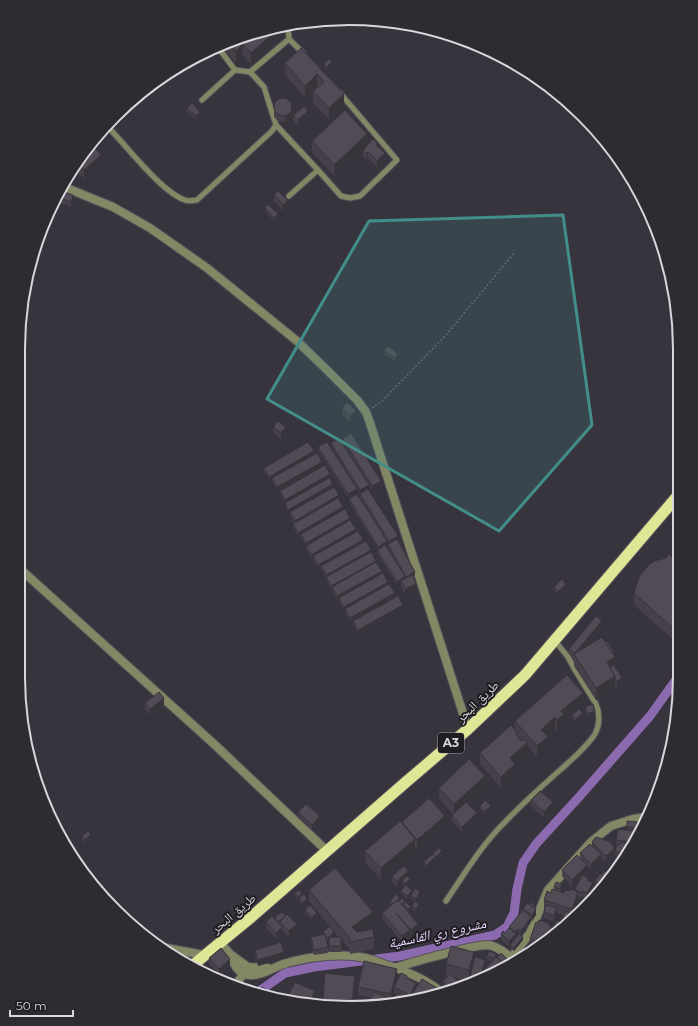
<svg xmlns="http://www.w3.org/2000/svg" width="698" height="1026" viewBox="0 0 698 1026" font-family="Montserrat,'Noto Naskh Arabic',sans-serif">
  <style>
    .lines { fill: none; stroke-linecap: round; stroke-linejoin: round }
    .canal { stroke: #8c6ab0; stroke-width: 9 }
    .service-casing { stroke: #55515a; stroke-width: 7 }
    .minor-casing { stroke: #55515a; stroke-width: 10 }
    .trunk-casing { stroke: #55515a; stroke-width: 13 }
    .path { stroke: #69656e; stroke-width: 1.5; stroke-dasharray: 2 2; stroke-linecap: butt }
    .service { stroke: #838764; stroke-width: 5 }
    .minor { stroke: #838764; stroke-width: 8 }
    .trunk { stroke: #dfe696; stroke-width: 11 }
    .wall { fill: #454049; fill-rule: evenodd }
    .shaded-wall { fill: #38343c }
    .building { fill: #504b55; stroke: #38343c }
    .marked { fill: #428e8a; fill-opacity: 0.2; stroke: #428e8a; stroke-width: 3; stroke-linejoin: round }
    .labels { text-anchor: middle; stroke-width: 4; stroke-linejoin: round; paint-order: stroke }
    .shield { fill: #1f1d21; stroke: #a19ea4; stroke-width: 1 }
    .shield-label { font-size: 12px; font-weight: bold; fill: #d9d6dc }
    .street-label { font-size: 13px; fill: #d9d6dc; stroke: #1f1d21 }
    .water-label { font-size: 14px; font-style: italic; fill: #e9d7ff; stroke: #1f1d21 }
    .rim { fill: none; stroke: #d9d6dc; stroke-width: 2 }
  </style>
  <rect width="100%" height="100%" fill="#38343e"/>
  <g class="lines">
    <path class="canal" d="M258,992l27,-19 29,-6 86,-11 95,-21 12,-8 7,-14 3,-24 6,-26 13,-19 43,-47 71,-81 30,-42"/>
    <g class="service-casing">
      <g id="service">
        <path d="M288,24l1,15"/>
        <path d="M217,46l18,24"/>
        <path d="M250,72l39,-33 14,14"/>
        <path d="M276,125l42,45 -29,26"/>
        <path d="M107,126c19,19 54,66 78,74 4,2 8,0 12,0l75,-69 4,-6 -12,-38 -14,-15 -15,-2 -33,30"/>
        <path d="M318,170l23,26 9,2 10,-2 37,-36 -57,-67"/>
        <path d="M446,901c19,-28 36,-57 60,-80 17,-18 35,-34 53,-50 12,-11 27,-23 36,-37 5,-10 5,-20 1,-30l-21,-34 -7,-13 -13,-16"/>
      </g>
    </g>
    <g class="minor-casing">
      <g id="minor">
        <path d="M64,187l49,20 37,21 57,40 90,73 31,30 29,29 9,12 4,11 98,306"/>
        <path d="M18,567l196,177 113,107"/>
        <path d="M220,942l10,12 18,13 20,1"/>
        <path d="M166,948l38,7"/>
        <path d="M230,954c4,10 8,21 20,21 12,1 25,-9 37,-12 24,-7 55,-10 79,-5 8,2 16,6 24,8 18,6 36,13 51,26"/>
        <path d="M511,958l19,-25 18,-43 43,-48 20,-16 22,-7 15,-2"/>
        <path d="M394,968c22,-7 44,-13 66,-18 9,-2 18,-5 28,-5 8,1 21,9 25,16"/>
        <path d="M235,986l11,-16"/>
      </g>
    </g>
    <g class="trunk-casing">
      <path id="trunk" d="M193,965l56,-46 157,-137 62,-53 57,-54 155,-182"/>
    </g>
    <path class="path" d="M372,408l10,-7 64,-66 69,-83"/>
    <use href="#service" class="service"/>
    <use href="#minor" class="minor"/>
    <use href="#trunk" class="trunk"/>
  </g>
  <g class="wall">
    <path d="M281,25l1,12 -31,27 -8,-8 -7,6 -13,-14v-5z"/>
    <path d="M301,48l43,58 -15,13 -16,-16v-12l5,-4 -1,-1 -12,11 -20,-22v-12z"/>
    <path d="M324,64l8,1 -5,5 -3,-3z"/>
    <path d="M187,108l13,7 -4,4 -9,-8z"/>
    <path d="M274,108l19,5 -2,6 -5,3h-7l-5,-5z"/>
    <path d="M293,116h15l-10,10 -5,-5z"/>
    <path d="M312,141l66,5 7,13 -8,8 -9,-9 -1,1 -4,-3v-6l1,-1 -30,27 -22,-24z"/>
    <path d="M93,146l8,18 -17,15 -9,-9z"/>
    <path d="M274,195l14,12 -5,4 -9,-10z"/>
    <path d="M57,197l16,4 -2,6 -14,-5z"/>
    <path d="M265,208l13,9 -4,4 -9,-10z"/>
    <path d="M384,351l14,6 -3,4 -11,-7z"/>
    <path d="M342,408l14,9 -6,5 -8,-8z"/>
    <path d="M273,427l13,6 -5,6 -8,-6z"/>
    <path d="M343,439l38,45 -9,5 -29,-47z"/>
    <path d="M331,443l38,45 -9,5 -29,-47z"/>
    <path d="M318,447l39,45 -9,5 -30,-47z"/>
    <path d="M314,454l-45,25 -5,-8v-3z"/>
    <path d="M322,465l-45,25 -5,-9v-3z"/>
    <path d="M330,477l-45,26 -5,-9v-3z"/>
    <path d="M333,487l-45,26 -3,-7v-3z"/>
    <path d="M360,494l38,45 -1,1 18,35 -2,1 3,14 -11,4 -4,-8v-4l-4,3 -20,-32v-3l1,-1 -29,-47v-3l38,45 -1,1 12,20 -10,-18v-3h1l-29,-47z"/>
    <path d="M339,498l-1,1 5,11 7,11 6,11 7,10 8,10 11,22 13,22 -45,25 -5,-9v-2h-1l-5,-9v-2h-2l-5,-9v-1h-1l-5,-9v-2l-5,-9v-3l-3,2 -5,-9v-2l-2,1 -5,-9v-3l-5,-9v-2l-3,1 -5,-9v-3l1,-1 -4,-8v-3z"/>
    <path d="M680,527v13l-1,-1v-11z"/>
    <path d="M680,564v74l-4,4 -42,-37v-12z"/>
    <path d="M554,587h12l-8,7 -4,-4z"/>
    <path d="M403,608l-45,25 -5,-9v-3z"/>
    <path d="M602,627l-18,21 30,7 1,11 7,17 -5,4 -2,-2v2l-19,13 -22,-34v-7l-5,-5v-5z"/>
    <path d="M145,703l19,1 -14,11 -5,-6z"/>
    <path d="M583,704l-19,17v5l-7,5 -2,-2 -8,7 1,12 -11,9 -10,-12v9l-12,10v11l-14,13 -21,-24v-11l35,-23v-9zM517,735l5,5 -1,1 -4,-4z"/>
    <path d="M585,707l10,7 -7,3 -3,-7z"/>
    <path d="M572,715l11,1 -7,6 -4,-4z"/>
    <path d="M439,788h46l-17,16 9,15 -15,13 -10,-11v-6l1,-1 -14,-15z"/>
    <path d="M531,800l22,8 -9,10 -13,-12z"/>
    <path d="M480,806l11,3 -6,5 -5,-5z"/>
    <path d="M298,812l22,10 -8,8 -14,-12z"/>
    <path d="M638,822l-1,9 -10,-1v-3z"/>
    <path d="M402,823l43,2 -28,23 -2,-1v3l-34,30 -16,-18v-11z"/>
    <path d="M82,836l9,1 -6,6 -3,-4z"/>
    <path d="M634,837l-1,8 -5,8 -8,7 -5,-5v-6l2,-3 -1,-1v-5z"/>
    <path d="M592,842l23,12 -9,8 -5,-5v3l-10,10 -4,-4v5l-5,4 7,5 4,8 -6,11 -5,-3 -1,2 -3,-1v3l-6,18h-1v2l-18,13v-3l8,-8 2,-7 -6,-2 -3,8 -10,-3v-6l1,-3h-1v-9l10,-10v-3h8l-2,5 4,1 6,-2h5v-2l7,-13 -10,10 -10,-10v-6l18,-12v-5l12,-8z"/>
    <path d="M433,853l9,1 -6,6 -1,-1v1l-8,7 -3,-2v-3l9,-7z"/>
    <path d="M601,875l11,1 -11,14 -6,-5v-5z"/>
    <path d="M392,876l16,1 2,5 -4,4 6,8 -5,5 -6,-6v-2l4,-4 -3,-3v-2l-5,5 -5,-5z"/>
    <path d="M309,890l64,34 -11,7 12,6v12l-24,5v-4l-9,-11v13h-12v-13l-1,2 -2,-2 2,8v6l-14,2 -3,-12v-6l12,-2v-3l10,-2 -24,-29zM334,932l5,5h-7l2,-2z"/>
    <path d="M295,893l7,2 5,7 -5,4 -3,-5v-2l-1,1 -3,-4z"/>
    <path d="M420,894l-4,8 -5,-3v-3z"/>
    <path d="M400,899l5,4 6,7 -3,2 10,18 -7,6 -1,-2v2l-8,6 -20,-24v-5l9,-8 -1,-1v-3z"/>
    <path d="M412,906l7,1 -3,5 -4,-3z"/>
    <path d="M535,908l1,7 -4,6h-1v1l-10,14 2,4 -9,11 -4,-3v-2l-1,1 -8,-7v-6l4,-1 4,-5v-1l14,-17v-1z"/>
    <path d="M305,910l12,6 -5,4 -7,-7z"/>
    <path d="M275,917l22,13 -8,7 -7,-7v3l-6,5 -10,-10v-6l9,-3z"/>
    <path d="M552,933l-23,17 1,-11z"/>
    <path d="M255,950l29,8 -26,8 -3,-11z"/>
    <path d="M487,956l9,1 15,6 -15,11 -12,4 -1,-5 -1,5 -14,5v-2l-14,-4 8,8 -15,5 -4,-3v-6l5,-5 -2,-1v-11l28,-1 11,3 -1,4 8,-9 -5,-2z"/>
    <path d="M209,958l21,6 -11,11 -10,-11z"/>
    <path d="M397,977l-2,7 12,-5 9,9 21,6 -20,6 -4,-2v-4l-2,6 -17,-7v-2l-3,11 -22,1 2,-5 -13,-3v-8z"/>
    <path d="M355,985l-2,19 -30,1v-6z"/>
  </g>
  <g class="shaded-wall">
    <path d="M282,26v11l-31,27v-11z"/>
    <path d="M243,44v12l-7,6v-11z"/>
    <path d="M332,62v3l-5,5v-3z"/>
    <path d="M317,74v12l-12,11v-11z"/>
    <path d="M344,94v12l-15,13v-11z"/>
    <path d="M293,107v6l-2,6 -5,3v-5z"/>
    <path d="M308,111v5l-10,10v-6z"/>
    <path d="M200,112v3l-4,4v-3z"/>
    <path d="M367,134v12l-33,30v-11z"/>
    <path d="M368,152v6l-1,1v-5z"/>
    <path d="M385,153v6l-8,8v-6z"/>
    <path d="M101,155v9l-17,15v-9z"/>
    <path d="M73,195v6l-2,6v-5z"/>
    <path d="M288,201v6l-5,4v-6z"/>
    <path d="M278,214v3l-4,4v-3z"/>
    <path d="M398,354v3l-3,4v-3z"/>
    <path d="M356,411v6l-6,5v-6z"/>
    <path d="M286,427v6l-5,6v-6z"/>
    <path d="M314,451v3l-45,25v-2z"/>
    <path d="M322,462v3l-45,25v-3z"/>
    <path d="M330,474v3l-45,26v-3z"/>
    <path d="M381,481v3l-9,5v-3z"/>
    <path d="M333,484v3l-45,26v-3z"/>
    <path d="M369,485v3l-9,5v-3z"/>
    <path d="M357,489v3l-9,5v-3z"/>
    <path d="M339,495v3l-44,25v-2z"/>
    <path d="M343,507v3l-45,26v-3z"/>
    <path d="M350,518v3l-44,25v-3z"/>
    <path d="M356,529v3l-45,26v-3z"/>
    <path d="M398,536v3l-9,5v-3z"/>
    <path d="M363,540v2l-45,26v-3z"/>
    <path d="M387,541v3l-9,6v-3z"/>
    <path d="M371,550v2l-45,26v-3z"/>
    <path d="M376,561v2l-44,24 -1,2v-3z"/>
    <path d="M382,571v3l-45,25v-3z"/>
    <path d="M415,572v3l-9,5v-3z"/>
    <path d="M405,576v3l-4,1v2l-4,3v-3z"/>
    <path d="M388,582v3l-44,25v-3z"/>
    <path d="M416,584v6l-11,4v-5z"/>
    <path d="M566,584v3l-8,7v-2z"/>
    <path d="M395,593v3l-45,25v-3z"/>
    <path d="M403,605v3l-45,25v-3z"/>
    <path d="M602,621v6l-26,30 -1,-2v-2z"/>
    <path d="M680,626v12l-4,4v-11z"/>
    <path d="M615,657v12l-4,2 -4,-9z"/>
    <path d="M615,676v11l-19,13v-12z"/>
    <path d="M622,678v5l-5,4v-6z"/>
    <path d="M583,693v11l-19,17v5l-7,5v-11l4,-9z"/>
    <path d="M164,698v6l-14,11v-6z"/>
    <path d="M595,711v3l-7,3v-3z"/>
    <path d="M583,713v3l-7,6v-3z"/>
    <path d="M555,717v12l-14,12v-11z"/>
    <path d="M548,737v11l-11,9v-11z"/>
    <path d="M527,743v11l-12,10v11l-14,13v-11l9,-19z"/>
    <path d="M485,776v12l-31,28v-12z"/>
    <path d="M553,802v6l-9,10v-6z"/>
    <path d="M491,806v3l-6,5v-3z"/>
    <path d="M477,813v6l-15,13v-5z"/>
    <path d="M320,816v6l-8,8v-5z"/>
    <path d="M445,816v9l-28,23v-8z"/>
    <path d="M634,831v6l-2,9v-4z"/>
    <path d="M91,834v3l-6,6v-3z"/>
    <path d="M415,839v11l-34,30v-12z"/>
    <path d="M631,845v2l-3,6 -8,7v-6z"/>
    <path d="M615,848v6l-9,8v-6z"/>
    <path d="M442,851v3l-6,6v-3z"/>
    <path d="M601,854v6l-10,10v-6z"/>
    <path d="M435,857v3l-8,7v-2z"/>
    <path d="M587,865v6l-15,15v-6z"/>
    <path d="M408,871v6l-5,4h-1v1l-5,5v-6z"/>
    <path d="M410,879v3l-5,5v-3z"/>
    <path d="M593,883v5l-6,11v-6z"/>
    <path d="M412,891v3l-5,5v-3z"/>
    <path d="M420,891v3l-4,8v-3z"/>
    <path d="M578,892v8l-6,18v-9z"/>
    <path d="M307,899v3l-5,4v-3z"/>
    <path d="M419,904v3l-3,5v-3z"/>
    <path d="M411,907v3l-3,2v-3z"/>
    <path d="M557,908v6l-3,7v-5z"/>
    <path d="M536,909v6l-4,6v-6z"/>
    <path d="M373,912v12l-21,14v-11z"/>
    <path d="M317,913v3l-5,4v-3z"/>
    <path d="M571,913v7l-3,2z"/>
    <path d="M531,917v5l-10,14v-5z"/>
    <path d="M297,924v6l-8,7v-6z"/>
    <path d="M418,924v6l-7,6v-6z"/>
    <path d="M282,927v6l-6,5v-5z"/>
    <path d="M518,929v5l-2,6 -7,7v-6l7,-7v-2z"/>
    <path d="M410,930v6l-8,6v-6z"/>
    <path d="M334,932v3l-6,6v-3z"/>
    <path d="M523,937v3l-9,11v-3z"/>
    <path d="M284,952v6l-26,8v-6z"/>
    <path d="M474,952v11l-5,18v-11z"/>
    <path d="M230,959v5l-11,11v-6z"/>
    <path d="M485,960v6l-1,5h-1v2l-1,5 -2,1z"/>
    <path d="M397,969v8l-3,11v-1v4l-3,11v-8z"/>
    <path d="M355,976v9l-2,19h-1z"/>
    <path d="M416,983v6l-3,3v2l-3,7v-6z"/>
    <path d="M437,988v6l-4,1z"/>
    <path d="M315,991v9l-2,5h-5z"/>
  </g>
  <g class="building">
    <path d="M281,25l1,1 -31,27 -8,-9 -7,7 -8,-9z"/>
    <path d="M301,48l43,46 -15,14 -16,-17 11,-9 -7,-8 -12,12 -20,-23z"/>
    <path d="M329,59l3,3 -5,5 -3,-3z"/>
    <circle cx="283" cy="107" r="9"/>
    <path d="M192,103l8,9 -4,4 -9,-8z"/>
    <path d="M304,106l4,5 -10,9 -5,-4z"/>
    <path d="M345,110l22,24 -33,31 -22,-24z"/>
    <path d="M373,139l5,5 -2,1 9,8 -8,8 -9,-9 -1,2 -4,-4z"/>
    <path d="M93,146l8,9 -17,15 -5,-5z"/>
    <path d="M61,191l12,4 -2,7 -14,-5z"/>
    <path d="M278,191l10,10 -5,4 -9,-10z"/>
    <path d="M268,204l10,10 -4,4 -9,-10z"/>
    <path d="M388,346l10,8 -3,4 -11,-7z"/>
    <path d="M347,402l9,9 -6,5 -8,-8z"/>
    <path d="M278,421l8,6 -5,6 -8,-6z"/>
    <path d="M351,433l30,48 -9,5 -29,-47z"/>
    <path d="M339,438l30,47 -9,5 -29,-47z"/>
    <path d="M308,442l6,9 -45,26 -5,-9z"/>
    <path d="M327,442l30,47 -9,5 -30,-47z"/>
    <path d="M317,453l5,9 -45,25 -5,-9z"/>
    <path d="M325,465l5,9 -45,26 -5,-9z"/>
    <path d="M329,478l4,6 -45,26 -3,-7z"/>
    <path d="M334,487l5,8 -44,26 -5,-9z"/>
    <path d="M368,489l30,47 -9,5 -29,-47z"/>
    <path d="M357,494l30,47 -9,6 -29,-48z"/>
    <path d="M338,498l5,9 -45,26 -5,-9z"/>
    <path d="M345,509l5,9 -44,25 -5,-9z"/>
    <path d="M350,520l6,9 -45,26 -5,-9z"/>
    <path d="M358,531l5,9 -45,25 -5,-9z"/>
    <path d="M397,539l18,33 -9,5 -18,-33z"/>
    <path d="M366,541l5,9 -45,25 -5,-9z"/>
    <path d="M385,545l20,31 -8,6 -20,-32z"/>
    <path d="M371,552l5,9 -45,25 -5,-9z"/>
    <path d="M669,554l11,10v62l-4,5 -42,-38 6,-18 9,-10 5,-4 12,-3z"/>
    <path d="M376,562l6,9 -45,25 -5,-9z"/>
    <path d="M383,573l5,9 -44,25 -5,-9z"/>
    <path d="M413,575l3,9 -11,5 -4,-9z"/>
    <path d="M562,579l4,5 -8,8 -4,-5z"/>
    <path d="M389,584l6,9 -45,25 -5,-9z"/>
    <path d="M398,596l5,9 -45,25 -5,-9z"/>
    <path d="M596,616l6,5 -27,32 -6,-4z"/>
    <path d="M602,637l13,20 -8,5 8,14 -19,12 -22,-34z"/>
    <path d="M607,641l7,11 -2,1 -7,-11z"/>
    <path d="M614,665l8,13 -5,3 -2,-2v-3l-5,-9z"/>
    <path d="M567,675l16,18 -22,18 3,3 -7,6 -2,-3 -14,13 7,7 -11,9 -22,-25z"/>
    <path d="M159,692l5,6 -14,11 -5,-6z"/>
    <path d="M593,704l2,7 -7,3 -3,-7z"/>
    <path d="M579,709l4,4 -7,6 -4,-4z"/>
    <path d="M511,725l6,8 -1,1 5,7 2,-2 4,4 -17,15 5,6 -14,13 -21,-24z"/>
    <path d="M469,759l16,17 -31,28 -15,-16z"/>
    <path d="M540,791l13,11 -9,10 -13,-12z"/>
    <path d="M429,798l16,18 -28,24 -15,-18z"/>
    <path d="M485,800l6,6 -6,5 -5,-5z"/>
    <path d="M466,802l11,11 -15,14 -10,-12z"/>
    <path d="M306,804l14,12 -8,9 -14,-13z"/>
    <path d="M400,821l15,18 -34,29 -16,-17z"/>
    <path d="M627,821l11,1 -1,6 -10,-1z"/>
    <path d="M618,829l16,2 -2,11 -16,-2z"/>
    <path d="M88,831l3,3 -6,6 -3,-4z"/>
    <path d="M596,837l13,4 6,7 -9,8 -14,-14z"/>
    <path d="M623,842l8,3 -11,9 -5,-5 2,-3z"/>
    <path d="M590,844l11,10 -10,10 -11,-11z"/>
    <path d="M439,848l3,3 -6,6 -3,-4z"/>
    <path d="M432,854l3,3 -8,8 -3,-3z"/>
    <path d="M577,855l10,10 -15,15 -10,-10z"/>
    <path d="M404,866l4,5 -11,10 -5,-5z"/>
    <path d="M335,868l38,44 -21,15 5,5 16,-3 1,8 -24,5v-4l-41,-48z"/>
    <path d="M605,871l7,5 -9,10 -8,-6 5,-6 1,1z"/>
    <path d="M582,875l7,3 -2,2 6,3 -6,10 -5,-2 -1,2 -6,-4z"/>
    <path d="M407,876l3,3 -5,5 -3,-3z"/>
    <path d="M556,882l6,2 -2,5 -6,-2z"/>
    <path d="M406,885l6,6 -5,5 -6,-5z"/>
    <path d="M415,888l5,3 -4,8 -5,-3z"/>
    <path d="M552,889l12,4 1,-3 5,1 1,-2 7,3 -6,17 -28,-9 3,-9 4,2z"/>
    <path d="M299,890l3,4 -4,3 -3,-4z"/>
    <path d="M304,894l3,5 -5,4 -3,-5z"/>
    <path d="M396,894l4,4 -7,6 -3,-3z"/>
    <path d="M402,898l3,3 -3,4 -4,-4z"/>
    <path d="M398,900l20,24 -7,6 -15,-17 14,17 -8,6 -20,-23z"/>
    <path d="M415,901l4,3 -3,5 -4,-3z"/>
    <path d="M406,902l5,5 -3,2 -5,-4z"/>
    <path d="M531,902l4,4 -1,1 -5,-3z"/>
    <path d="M527,903l9,6 -4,6 -9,-6z"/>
    <path d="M310,905l7,8 -5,4 -7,-7z"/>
    <path d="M546,905l11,3 -3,8 -10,-4z"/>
    <path d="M523,910l8,7 -10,14 -3,-2 -2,3 -7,-5z"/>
    <path d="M565,911l6,2 -3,9 -13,9 -2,-1 3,-9 5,1z"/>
    <path d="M282,912l4,4 -8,6 -3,-5z"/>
    <path d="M287,914l10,10 -8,7 -9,-9z"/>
    <path d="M272,916l10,11 -6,6 -10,-11z"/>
    <path d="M539,920l9,3 4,6 -2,6 -8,6h-6l-6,-2 6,-17 2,1z"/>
    <path d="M330,926l4,6 -6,6 -5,-6z"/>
    <path d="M509,928l7,6 -7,7 -8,-7 2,-3 2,2z"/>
    <path d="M325,934l3,13 -14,3 -3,-13z"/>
    <path d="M519,934l4,3 -9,11 -4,-3z"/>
    <rect x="329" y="937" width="12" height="9"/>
    <path d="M281,942l3,10 -26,8 -3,-10z"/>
    <path d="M539,943l-9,6 -1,-5z"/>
    <path d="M451,946l23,6 -5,18 -23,-6z"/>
    <path d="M221,948l9,11 -11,10 -10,-11z"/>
    <path d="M489,951l7,3 -1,5 -8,-3z"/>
    <path d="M501,953l6,6 -4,4 -6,-6z"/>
    <path d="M475,957l10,3 -5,19 -10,-3z"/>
    <path d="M496,957l10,9 -10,8 -7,2 -6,-5z"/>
    <path d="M508,960l3,3 -4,3 -3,-3z"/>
    <path d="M364,961l33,8 -6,25 -33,-7z"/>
    <path d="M325,973l30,3 -3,26 -29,-3z"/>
    <path d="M401,973l6,3 -1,2 10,5 -6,12 -16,-8z"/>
    <path d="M450,974l12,11 -11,4 -8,-8z"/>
    <path d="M422,979l15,9 -4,7 -10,3 -10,-6z"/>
    <path d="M469,979l6,2 -7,2z"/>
    <path d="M295,982l20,9 -7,14h-2l-20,-5z"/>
    <path d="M262,987l19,11 -22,-5z"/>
    <path d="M373,992l17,6 -2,5h-19z"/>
    <path d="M397,993l16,9h-21z"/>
  </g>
  <path class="marked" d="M563,215l29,210 -93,106 -232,-132 102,-178z"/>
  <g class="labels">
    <rect class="shield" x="438" y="733" width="26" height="20" rx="3"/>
    <g class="shield-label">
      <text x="451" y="747">A3</text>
    </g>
    <g class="street-label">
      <text transform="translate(477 701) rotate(-44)" y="5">طريق البحر</text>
      <text transform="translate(233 913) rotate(-40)" y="5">طريق البحر</text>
    </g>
    <g class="water-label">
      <text transform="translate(437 933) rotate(-12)" y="5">مشروع ري القاسمية</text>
    </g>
  </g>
  <path d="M0 0H698V1026H0ZM349 25H349A324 324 0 0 1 673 349V677A324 324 0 0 1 349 1001H349A324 324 0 0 1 25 677V349A324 324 0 0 1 349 25Z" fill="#2e2c30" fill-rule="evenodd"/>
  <path class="rim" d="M349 25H349A324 324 0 0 1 673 349V677A324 324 0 0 1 349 1001H349A324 324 0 0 1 25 677V349A324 324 0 0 1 349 25Z"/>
  <path d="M10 1010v6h63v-6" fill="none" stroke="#d9d6dc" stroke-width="2"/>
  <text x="16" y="1010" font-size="12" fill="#d9d6dc" stroke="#1f1d21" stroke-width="3" paint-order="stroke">50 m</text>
</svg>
